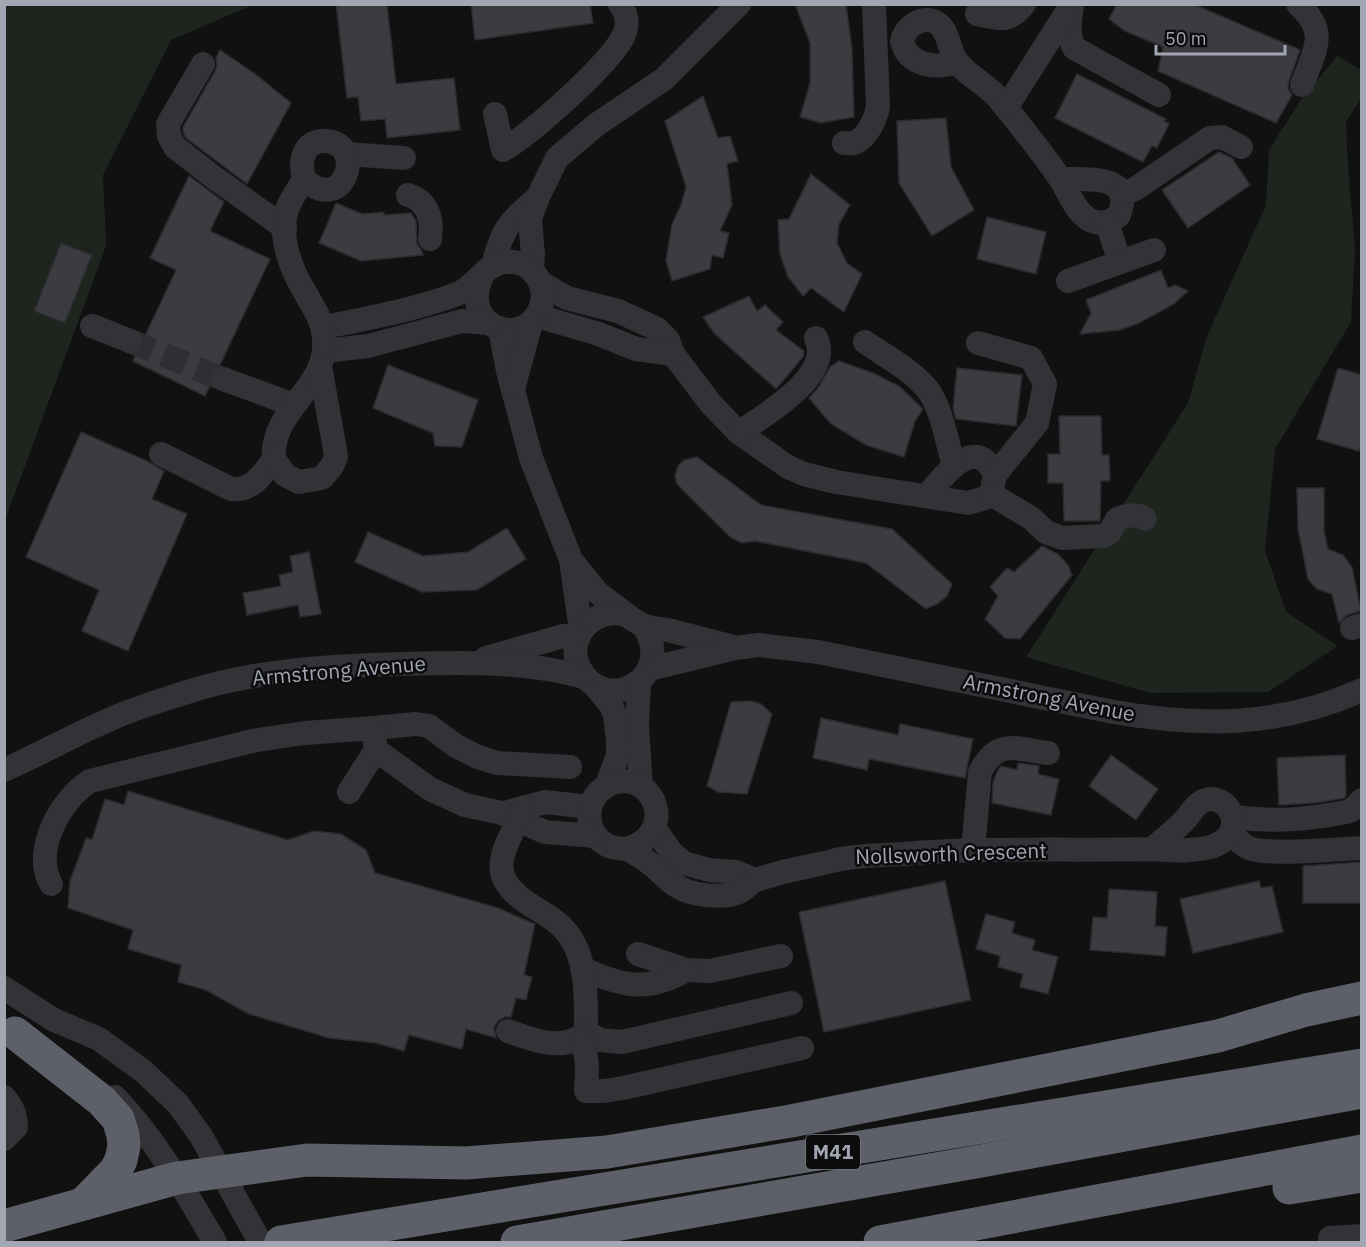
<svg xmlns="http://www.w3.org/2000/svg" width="1366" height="1247" viewBox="0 0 1366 1247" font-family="'IBM Plex Sans',sans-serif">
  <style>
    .green { fill: #1d251e }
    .building { fill: #3b3b40; stroke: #2b2b2f; stroke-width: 1.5 }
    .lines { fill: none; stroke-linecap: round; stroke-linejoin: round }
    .minor-tunnel { stroke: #2e2f32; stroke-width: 24; stroke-dasharray: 24 12; stroke-linecap: butt }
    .minor { stroke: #323237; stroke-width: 24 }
    .highway { stroke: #5e6069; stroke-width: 33 }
    .labels { text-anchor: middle; stroke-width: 5; stroke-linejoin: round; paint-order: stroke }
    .shield { fill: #0c0c0d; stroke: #757881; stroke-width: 1.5 }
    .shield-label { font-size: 20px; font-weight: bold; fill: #a2a6b3 }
    .street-label { font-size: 21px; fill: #a2a6b3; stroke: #0c0c0d }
  </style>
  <rect width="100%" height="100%" fill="#111112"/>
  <g class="green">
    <path d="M5,5h248l-82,35 -68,135 3,71 -101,274z"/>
    <path d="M1337,56l24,14v28l-15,24 2,46 7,80 -4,74 -76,127 -10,102 21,61 52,34 -70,46 -118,1 -124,-36 162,-254 19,-67 59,-131 3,-55 31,-49z"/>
  </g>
  <g class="building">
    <path d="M336,4h51l9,80 58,-6 6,52 -73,8 -2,-19 -24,2 -3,-24 -11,1z"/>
    <path d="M471,4h119l3,19 -118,17z"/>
    <path d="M795,4h51l6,45 2,68 -33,6 -21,-6 10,-34v-40z"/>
    <path d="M1117,4h76l107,46 -11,31 -1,7 4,7 -16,28 -118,-52 5,-24 -38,-16 -16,-12z"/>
    <path d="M220,50l34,23 37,30 -44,81 -61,-46 -3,-6v-5l32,-56 2,-6 -1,-7z"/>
    <path d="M1077,74l89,45 -2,2 5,3 -12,24 -5,-2 -9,16 -88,-44z"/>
    <path d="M703,96l15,42 12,-2 8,25 -11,3 5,41 -12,26 9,2 -6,25 -11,-3 -2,14 -38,12 -6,-21 6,-36 9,-19 5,-18 -21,-66z"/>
    <path d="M946,118l5,49 23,43 -42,26 -33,-53 -2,-62z"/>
    <path d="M1219,152l13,6 18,27 -62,43 -26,-38z"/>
    <path d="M811,174l39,31 -11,19 -2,19 10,20 15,11 -18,38 -33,-24 -8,8 -15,-19 -8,-23 -2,-34 11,-1z"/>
    <path d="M189,176l35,26 -14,29 60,28 -50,106 -7,4 -3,5v11l-5,11 -72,-35 3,-8 7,-6 1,-9 32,-68 -26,-12z"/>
    <path d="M336,203l26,11 22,-2v3l27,-2 5,8 1,23 5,7 1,4 -62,6 -42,-18z"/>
    <path d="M987,217l59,15 -10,42 -59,-15z"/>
    <path d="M61,243l31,12 -27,68 -31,-12z"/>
    <path d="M1161,270l7,18 7,-3 13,6 -14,13 -35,19 -19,7 -40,4 11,-21 -5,-13z"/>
    <path d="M749,296l8,15 8,-6 18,17 -7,8 28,21 -1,6 -27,32 -62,-56 -11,-16z"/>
    <path d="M839,361l34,12 26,13 24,23 -8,12 -11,36 -38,-12 -35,-21 -22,-26 9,-10 12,-21z"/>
    <path d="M388,365l90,35 -16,47 -27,-1 -2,-13 -60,-25z"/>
    <path d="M957,368l65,7 -6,51 -60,-7 -3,-10z"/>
    <path d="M1338,368l24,7v68l-3,8 -42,-12z"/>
    <path d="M1059,416h42l1,39h7l1,26h-9l-1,40h-36l-1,-38h-15v-29h12z"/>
    <path d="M81,432l68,30 15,9 -12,28 35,15 -59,137 -46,-20 17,-41 -73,-33z"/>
    <path d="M697,457l64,48 131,24 60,55 -5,12 -10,8 -11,5 -60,-46 -111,-22 -13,2 -12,-6 -53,-53 -2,-8 3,-10 6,-6z"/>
    <path d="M1297,488h27v43l4,18 15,6 9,12 9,44 -14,4 -8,8 -7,-29 -15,-5 -9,-10 -10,-50z"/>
    <path d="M507,528l19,31 -49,31 -55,2 -67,-30 13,-30 55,24 45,-4z"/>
    <path d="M1042,546l16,8 10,11 4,10 -52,64 -15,-1 -20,-19 13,-23 -8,-9 17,-19 7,4z"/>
    <path d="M309,552l12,62 -21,3 -2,-12 -51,10 -4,-22 38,-7 -2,-11 14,-3 -3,-16z"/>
    <path d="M751,701l10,3 11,10 -25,80 -29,-2 -11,-6 24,-84z"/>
    <path d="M821,718l77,17 2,-11 73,15 -8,39 -96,-19 -2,11 -54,-12z"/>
    <path d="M1111,755l47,34 -22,31 -47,-34z"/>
    <path d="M1345,755l1,40 -2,3 -29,5 -36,2 -2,-47z"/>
    <path d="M1018,763l21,3 -1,8 21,5 -8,36 -59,-12 1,-21 5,-12 3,-4 16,4z"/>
    <path d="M128,791l160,49 26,-9 27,3 25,16 9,23 123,35 34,15 3,1 -11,51 8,2 -6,23 -10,-2 -5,19h-6l-7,4 -4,6 2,11 -30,-9 -4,20 -53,-14 -5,16 -28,-8 -47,-5 -80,-24 -43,-24 -28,-8 3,-17 -53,-16 5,-19 -65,-22 2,-27 16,-43 6,2 13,-41 19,6z"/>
    <path d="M1362,862v41h-59v-37z"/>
    <path d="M945,881l26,119 -147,32 -25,-120z"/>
    <path d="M1259,881l2,7 11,-2 11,46 -90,21 -13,-54z"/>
    <path d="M1109,889l48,3 -2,34 12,1 -2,29 -75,-6 3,-33 14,1z"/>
    <path d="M986,914l29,8 -3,11 23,7 -3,10 26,7 -10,37 -28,-7 3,-13 -25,-7 2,-11 -24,-7z"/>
  </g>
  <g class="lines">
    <path class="minor-tunnel" d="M130,341l93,38"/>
    <g class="minor">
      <path d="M1072,4c-2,17 -5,29 2,44l85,47"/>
      <path d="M1298,4c32,29 16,47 4,81"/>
      <path d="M977,14c21,4 32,10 47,-10"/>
      <path d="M957,62c-22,7 -48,4 -55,-20 2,-15 21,-28 35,-19 13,8 11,29 21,40 11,14 30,22 41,36 21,26 43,53 62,81 7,11 12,26 22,35 12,11 25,10 36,0 16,-42 -32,-35 -58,-36"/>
      <path d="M203,64l-35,60 1,12 6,11 37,29 73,52"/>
      <path d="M1006,108l64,-101"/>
      <path d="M495,114l8,36c29,-17 107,-86 121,-115 5,-12 3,-21 -4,-31"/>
      <path d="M844,143c5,0 10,2 14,-2 10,-6 18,-23 20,-34l-4,-103"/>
      <path d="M346,154l58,4"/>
      <path d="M1122,194l13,-5 75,-51 12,-1 19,10"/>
      <path d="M408,195c20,6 25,24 22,44"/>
      <path d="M1107,223l13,39"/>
      <path d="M493,266c9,-37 15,-43 43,-67"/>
      <path d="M532,270l1,-15 -3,-36 8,-22 19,-39 39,-33 68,-46 75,-75"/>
      <path d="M1068,281l86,-31"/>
      <path d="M541,283l26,15 51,13 39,18 11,11 5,14 38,50 28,29 49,34 16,7 32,8 132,21 17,-5 6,-4 4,-19c-19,-43 -52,1 -67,20"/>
      <path d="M537,316l59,17 40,16 37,5"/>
      <path d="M92,326l38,15"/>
      <path d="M324,327c41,-8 94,-18 133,-33 18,-7 28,-30 48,-32 27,-3 46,25 34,49 -18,38 -82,15 -56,-37"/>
      <path d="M498,328l3,6 7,37 23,87 40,102 10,71"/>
      <path d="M865,342c20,14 47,28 63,48 14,19 19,53 26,76"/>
      <path d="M978,343l53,15 14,26 -8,39 -42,52"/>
      <path d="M324,351l44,-5 94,-25 27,2"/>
      <path d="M223,379l71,26"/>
      <path d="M514,385l17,-62"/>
      <path d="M739,433c25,-18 95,-57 77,-95"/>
      <path d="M161,454l70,35c22,2 31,-14 43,-30 -4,-46 47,-68 50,-110 1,-25 -6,-34 -18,-55 -15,-24 -29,-59 -18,-87 4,-10 11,-19 16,-28 -5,-17 -1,-39 21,-38 43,2 19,76 -21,38"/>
      <path d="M274,459l11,16 14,7 23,-4 10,-12 4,-9 -2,-13 -14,-78"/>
      <path d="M991,494l40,24 15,14 16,6 42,-2 6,-4 7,-13c8,-3 21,-6 28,0"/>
      <path d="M571,560l27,33 29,22"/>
      <path d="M643,625c35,52 -37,92 -63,44 -5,-9 -6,-21 -2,-31 4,-12 17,-22 30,-24 21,-4 23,8 38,12 8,3 18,3 26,5 20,5 39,10 58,15"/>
      <path d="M1352,628l10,-3"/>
      <path d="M486,658l77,-22h16"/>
      <path d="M649,669l86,-21 23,-3 60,7 296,60c86,15 167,15 248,-22"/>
      <path d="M639,682l-2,44 4,60"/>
      <path d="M596,687l15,18 4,10 3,25v15l-11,30"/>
      <path d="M373,728l43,-4 13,2 27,20 22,11 19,6 73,4"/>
      <path d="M4,770c37,-16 71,-36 107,-51 23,-11 49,-18 73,-26 70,-23 146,-27 220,-29 60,-2 122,-3 180,13"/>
      <path d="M349,792l27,-42"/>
      <path d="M508,812l37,-10 45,5"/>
      <path d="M1233,817c44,5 71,3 113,-5l6,-2 10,-10"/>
      <path d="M654,828l18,25 12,10 25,7 27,2 19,8"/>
      <path d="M1231,833c6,6 11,12 18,15 21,8 87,1 113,0"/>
      <path d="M627,849c51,-16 28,-75 -10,-67 -7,1 -12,4 -16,8 -17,14 -15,43 4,54 7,5 14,4 21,5 6,2 12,6 16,9 22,13 27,31 56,36 12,2 30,3 41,-2 7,-3 11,-10 18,-12 25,-10 54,-13 79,-20 22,-5 46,-5 68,-6 81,-7 163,-3 244,-5 14,0 27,3 41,1 9,-1 19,-1 27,-5 33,-14 12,-55 -13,-44 -9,4 -13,14 -19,20 -10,10 -21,19 -32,28"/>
      <path d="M973,850l7,-78c17,-34 36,-23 68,-19"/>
      <path d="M51,884c-19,-34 10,-85 39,-103l167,-41 48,-7 68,-5 3,22 54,39 35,16 37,8 43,19 51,4"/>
      <path d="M638,954l48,16 24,1 71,-15"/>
      <path d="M582,968c38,18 66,25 104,2"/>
      <path d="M4,988l50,32 45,19 44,32 35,33 23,32 59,106"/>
      <path d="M508,1031c25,9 56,22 78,1 0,-32 2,-72 -18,-98 -9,-12 -21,-19 -33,-26 -54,-33 -31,-54 -12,-100"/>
      <path d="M586,1032l14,8 22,2 169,-39"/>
      <path d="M580,1038c9,17 7,34 6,53h18l19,-3 179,-40"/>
      <path d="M4,1097c8,10 12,17 12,30l-12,12"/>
      <path d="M115,1097c41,43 70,94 100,145"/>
      <path d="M1330,1238l32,-2"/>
    </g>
    <g class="highway">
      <path d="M15,1033l87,68 16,18 5,16 1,11 -3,14 -5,10 -33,34"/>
      <path d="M1289,1188l73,-12"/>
      <path d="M4,1226l173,-48 130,-18 159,3 141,-11 184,-31 427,-85 88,-26 56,-12"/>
      <path d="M281,1242l1081,-177"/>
      <path d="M517,1242l453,-79 392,-71"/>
      <path d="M880,1242l482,-91"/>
    </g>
  </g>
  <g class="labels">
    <rect class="shield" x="806" y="1135" width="54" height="34" rx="4.5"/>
    <g class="shield-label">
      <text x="833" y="1159">M41</text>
    </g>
    <g class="street-label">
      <text transform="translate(339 671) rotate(-5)" y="7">Armstrong Avenue</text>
      <text transform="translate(1049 698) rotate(11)" y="7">Armstrong Avenue</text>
      <text transform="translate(951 854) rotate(-2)" y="7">Nollsworth Crescent</text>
    </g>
  </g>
  <rect width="1366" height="1247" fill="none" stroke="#a2a6b3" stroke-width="12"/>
  <path d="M1156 45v9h129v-9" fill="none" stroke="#a2a6b3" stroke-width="3"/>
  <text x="1165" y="45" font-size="18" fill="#a2a6b3" stroke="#0c0c0d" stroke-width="4.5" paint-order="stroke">50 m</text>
</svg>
